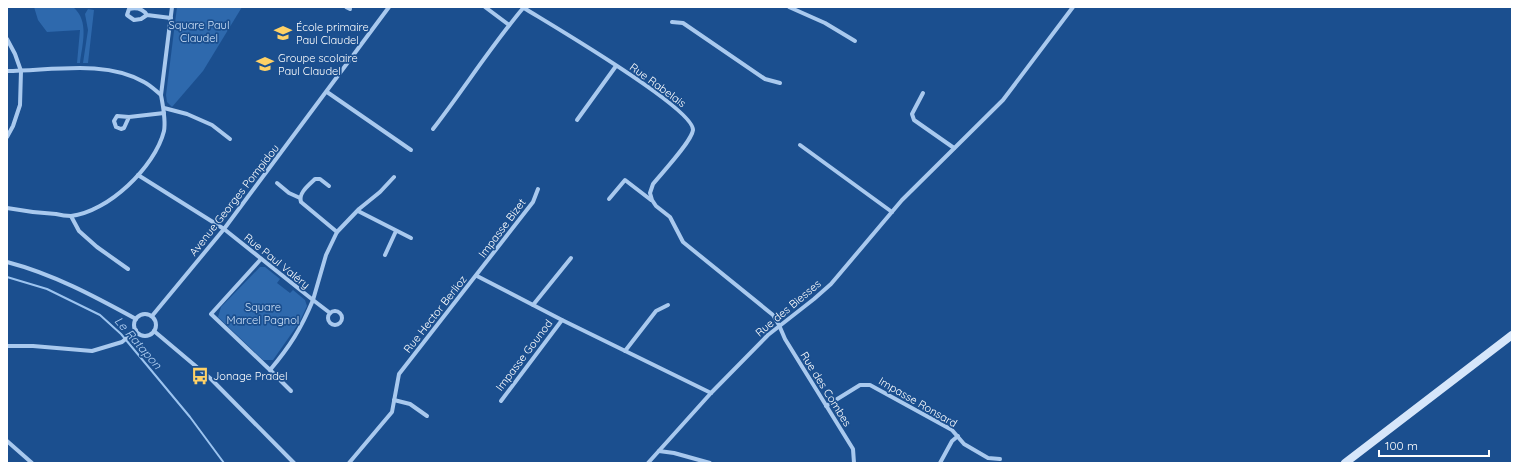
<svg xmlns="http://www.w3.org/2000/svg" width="1519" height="470" viewBox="0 0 1519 470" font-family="Quicksand,sans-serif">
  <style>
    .green { fill: #2e69ad }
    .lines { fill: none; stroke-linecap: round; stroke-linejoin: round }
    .stream { stroke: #9cc4f0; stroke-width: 2 }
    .street { stroke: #a9c9ee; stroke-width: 4 }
    .secondary { stroke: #d6e6fa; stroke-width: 8 }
    .labels { text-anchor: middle; stroke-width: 3.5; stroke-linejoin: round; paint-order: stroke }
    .park-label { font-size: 11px; fill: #cfe3fa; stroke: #1b4f8f }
    .poi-label { font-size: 11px; fill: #fff; stroke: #1b4f8f; text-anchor: start }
    .street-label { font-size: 11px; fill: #fff; stroke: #1b4f8f }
    .water-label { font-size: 12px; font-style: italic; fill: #b5d3f5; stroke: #1b4f8f }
  </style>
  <rect width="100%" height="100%" fill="#1b4f8f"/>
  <g class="green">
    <path d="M34,7h39c17,14 9,38 7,56h-3l3,-33 -33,2 -9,-12z"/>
    <path d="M177,7h65l-39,64 -31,36 -5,-5 -1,-7z"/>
    <path d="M88,9l6,1 -6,53h-5l5,-33 -3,-16z"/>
    <path d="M260,267h5l15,12 -3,4 13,10 3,-3 12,10 2,6 -8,17 -26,37h-10l-45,-43 3,-10z"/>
  </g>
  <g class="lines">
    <path class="stream" d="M7,277l40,12 53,26 21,19 69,83 34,46"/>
    <g class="street">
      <path d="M346,7l4,2"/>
      <path d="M485,7l24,18"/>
      <path d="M789,7l36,16 30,18"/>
      <path d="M524,8c24,15 170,100 169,122 -1,11 -32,44 -40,54l-3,9 2,7 4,6 14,11 13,25 90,73 6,10 6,14 68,110 1,14"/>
      <path d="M147,15l-6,4 -7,1 -7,-5 2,-6c8,-2 14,0 18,6l24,3"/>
      <path d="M672,22l11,1 82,56 15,4"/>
      <path d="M7,39l8,15 6,17 -1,34 -7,21 -6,11"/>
      <path d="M7,71c42,0 98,-12 137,11 6,3 11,8 17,13 2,11 5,25 3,36 -9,36 -56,81 -93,85 -5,0 -11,-1 -15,-2 -17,-1 -33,-3 -49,-6"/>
      <path d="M327,92l84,58"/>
      <path d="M923,93l-11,21 2,6 40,28"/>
      <path d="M161,95l11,-88"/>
      <path d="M164,108l23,6 25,11 18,14"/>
      <path d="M129,117l-5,11 -3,1 -5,-2 -2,-6 3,-5 12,1 35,-4"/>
      <path d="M577,120l39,-54"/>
      <path d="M433,129c31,-40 58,-83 91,-122"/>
      <path d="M800,145l92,67"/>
      <path d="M138,175l86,54 89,71 13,-45 11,-23 22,-23 21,-17 14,-15"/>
      <path d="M277,183l12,10 11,5"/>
      <path d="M329,186l-9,-7h-5c-6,6 -17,14 -14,23l36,30"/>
      <path d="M609,199l16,-19 26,20"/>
      <path d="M358,211l53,27"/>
      <path d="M71,216l8,15 18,16 31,22"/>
      <path d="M385,255l11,-24"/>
      <path d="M261,259l-50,55 59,56c20,-24 31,-41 43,-70l17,13"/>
      <path d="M7,262c46,12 87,34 129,57"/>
      <path d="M477,276l85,44 149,73"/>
      <path d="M533,305l38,-47"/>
      <circle cx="335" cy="318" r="7"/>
      <circle cx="145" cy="325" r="11"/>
      <path d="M152,316l72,-87 165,-222"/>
      <path d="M154,331l57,48 83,84"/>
      <path d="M7,346h26l59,5 30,-9 14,-12"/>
      <path d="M625,351l31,-40 12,-6"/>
      <path d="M270,370l21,21"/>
      <path d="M394,400l16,4 17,12"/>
      <path d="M501,401l61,-81"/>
      <path d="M826,406l34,-21h10l82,45 12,14 24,14 12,1"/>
      <path d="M7,441l25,22"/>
      <path d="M659,451l15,2 36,10"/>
      <path d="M349,463l43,-51 7,-38 134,-172 5,-13"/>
      <path d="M648,463l63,-70 57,-58 46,-36 17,-15 71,-84 101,-100 70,-93"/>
      <path d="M940,463l12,-22 6,-5"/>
    </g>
    <path class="secondary" d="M1345,463l167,-128"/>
  </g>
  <defs>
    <g id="school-bare" transform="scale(1.38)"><path d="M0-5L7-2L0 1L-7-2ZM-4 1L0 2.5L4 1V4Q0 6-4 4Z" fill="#ffd166" stroke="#1b4f8f" stroke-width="2.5" paint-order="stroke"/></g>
    <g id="bus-bare" transform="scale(1.38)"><path d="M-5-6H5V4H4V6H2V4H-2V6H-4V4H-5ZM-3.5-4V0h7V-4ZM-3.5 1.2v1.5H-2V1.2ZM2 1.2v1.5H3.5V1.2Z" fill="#ffd166" stroke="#1b4f8f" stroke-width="2.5" paint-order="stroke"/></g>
  </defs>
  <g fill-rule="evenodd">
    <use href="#school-bare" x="283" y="33"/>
    <use href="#school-bare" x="265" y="64"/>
    <use href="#bus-bare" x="200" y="376"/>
  </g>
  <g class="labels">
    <g class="park-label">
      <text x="199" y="29">Square Paul<tspan x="199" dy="13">Claudel</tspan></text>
      <text x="263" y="311">Square<tspan x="263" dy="13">Marcel Pagnol</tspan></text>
    </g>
    <g class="poi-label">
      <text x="296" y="31">École primaire<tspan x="296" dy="13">Paul Claudel</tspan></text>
      <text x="278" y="62">Groupe scolaire<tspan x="278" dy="13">Paul Claudel</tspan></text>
      <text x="213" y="380">Jonage Pradel</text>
    </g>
    <g class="street-label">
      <text transform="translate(658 85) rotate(36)" y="4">Rue Rabelais</text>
      <text transform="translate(234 200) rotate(-52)" y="4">Avenue Georges Pompidou</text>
      <text transform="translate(502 228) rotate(-53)" y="4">Impasse Bizet</text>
      <text transform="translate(277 261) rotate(39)" y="4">Rue Paul Valéry</text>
      <text transform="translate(788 308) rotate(-40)" y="4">Rue des Biesses</text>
      <text transform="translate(435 314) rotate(-52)" y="4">Rue Hector Berlioz</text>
      <text transform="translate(524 355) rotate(-53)" y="4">Impasse Gounod</text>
      <text transform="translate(826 389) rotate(58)" y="4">Rue des Combes</text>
      <text transform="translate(918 402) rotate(30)" y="4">Impasse Ronsard</text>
    </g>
    <g class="water-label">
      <text transform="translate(138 343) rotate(49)" y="4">Le Ratapon</text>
    </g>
  </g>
  <rect width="1519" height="470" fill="none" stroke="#ffffff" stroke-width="16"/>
  <path d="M1379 450v6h110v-6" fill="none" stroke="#ffffff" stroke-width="2"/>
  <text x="1385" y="450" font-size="12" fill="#ffffff" stroke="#1b4f8f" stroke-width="3" paint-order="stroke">100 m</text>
</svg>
